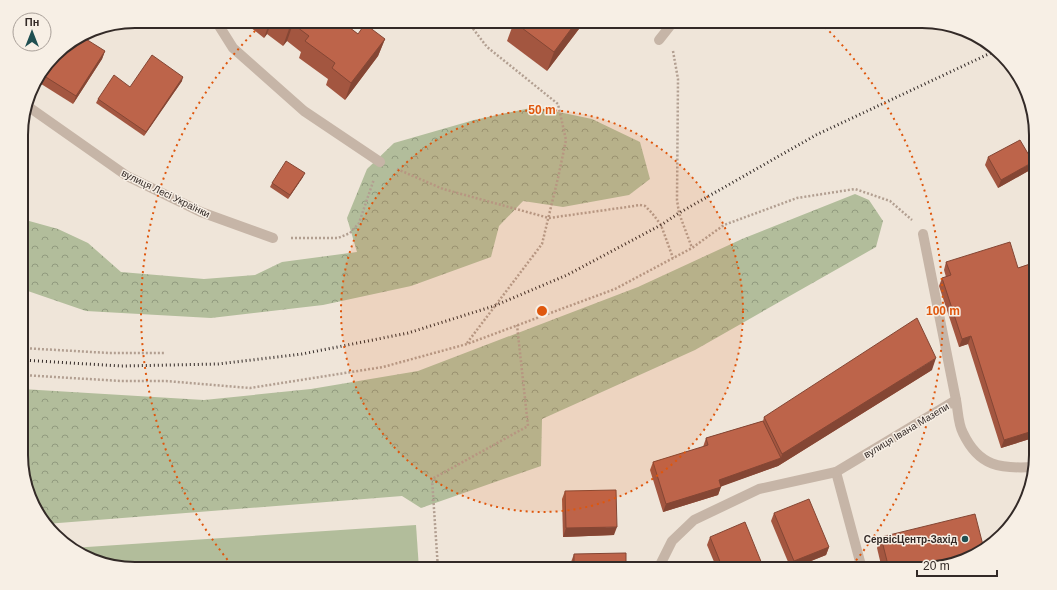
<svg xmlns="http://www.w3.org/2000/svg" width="1057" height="590" viewBox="0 0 1057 590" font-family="Arial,sans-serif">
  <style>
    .green { fill: #b2bd9b }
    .forest { fill: url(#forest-crowns) }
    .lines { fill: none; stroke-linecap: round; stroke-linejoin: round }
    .path { stroke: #b29f91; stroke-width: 2.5; stroke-dasharray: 2 2; stroke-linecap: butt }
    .lane { stroke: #c6b5a7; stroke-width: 10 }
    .street { stroke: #c6b5a7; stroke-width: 10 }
    .rail { stroke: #332a27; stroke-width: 3; stroke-dasharray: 1 3; stroke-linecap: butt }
    .wall { fill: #a35640 }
    .shaded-wall { fill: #844634 }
    .building { fill: #bd644a; stroke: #844634 }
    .ring { fill: none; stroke: #df570d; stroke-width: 2; stroke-dasharray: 2 4 }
    .poi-dot { fill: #1f4f51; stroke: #f7efe5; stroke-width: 1.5 }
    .labels { text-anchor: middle; stroke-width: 3; stroke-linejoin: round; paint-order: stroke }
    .street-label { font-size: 10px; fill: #332a27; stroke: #f7efe5 }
    .poi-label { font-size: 10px; font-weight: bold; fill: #332a27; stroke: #f7efe5; text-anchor: end }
    .rim { fill: none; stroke: #332a27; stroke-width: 2 }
    .centre { fill: #df570d; stroke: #f7efe5; stroke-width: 2 }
    .ring-label { font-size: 12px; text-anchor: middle; font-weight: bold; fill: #df570d; stroke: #f7efe5; stroke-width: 3; stroke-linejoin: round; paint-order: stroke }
  </style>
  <defs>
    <pattern id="forest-crowns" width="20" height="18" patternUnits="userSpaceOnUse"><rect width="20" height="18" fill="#b2bd9b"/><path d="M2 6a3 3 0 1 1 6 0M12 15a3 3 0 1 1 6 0" fill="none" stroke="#919a7e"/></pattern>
  </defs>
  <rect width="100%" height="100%" fill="#efe5d9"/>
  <path class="green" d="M416,525l3,44h-284l-57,-15 -6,-6z"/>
  <g class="forest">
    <path d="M535,107l57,12 48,23 10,37 -21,16 -66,12 -40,-6 -24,25 -8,31 -80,29 -88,19 -112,13 -125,-7 -64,-22v-70l36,10 30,14 33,29 83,7 51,-4 27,-13 75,-10 -10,-34 20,-49 27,-26 80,-23z"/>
    <path d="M855,194l14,6 14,21 -7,26 -181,103 -153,69 -1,47 -120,42 -19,-12 -356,28 -6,-6 -18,-48v-81l182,11 107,-11 107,-18 220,-84 104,-48z"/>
  </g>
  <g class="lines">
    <g class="path">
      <path d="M673,51l5,28 -1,121 2,13 13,35"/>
      <path d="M397,169l46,20 106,29 78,-11 13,-2 5,1 7,7 9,12 12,33"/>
      <path d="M291,238h47l12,-5 9,-10 15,-44"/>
      <path d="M467,343l75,-99 16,-66 8,-38 -8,-36 -71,-57 -16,-21 -1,-5"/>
      <path d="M22,348l87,5h56"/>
      <path d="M22,375l99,6h45l84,7 133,-21 84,-23 148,-55 77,-41 32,-23 73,-27 58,-9 35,12 22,19"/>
      <path d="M438,569l-6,-90 96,-53 -11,-101"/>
    </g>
    <g class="lane">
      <path d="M216,21l17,27 71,63 76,51"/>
      <path d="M659,40l15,-19"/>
      <path d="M923,234l33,166"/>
      <path d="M836,472l26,97"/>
      <path d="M658,569l14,-28 22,-21 65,-31 77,-17 120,-72c2,10 2,24 7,33 16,34 38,36 71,34"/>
    </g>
    <path class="street" d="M26,105l101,71 74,36 72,26"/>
    <path class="rail" d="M22,360l99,6 97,-2 84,-10 106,-21 86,-27 73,-31 94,-50 18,-12 137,-78 179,-84"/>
  </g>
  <g class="wall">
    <path d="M246,21h95l17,13 27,5 -7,17 -33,44 -19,-15 2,-6 -29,-21 2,-6 -14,-11 -4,5 -16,-12 -3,4 -19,-15z"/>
    <path d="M585,21l-38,50 -40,-30 7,-19z"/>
    <path d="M105,51l-3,8 -29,45 -35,-22 3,-8z"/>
    <path d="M182,81l-38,55 -48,-33 2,-4 32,-12z"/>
    <path d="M988,157l42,13 -32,18 -13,-23z"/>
    <path d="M303,177l-15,22 -18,-12 2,-4z"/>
    <path d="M946,262l72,6 18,-6v175l-35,11 -33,-104 -9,3 -20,-61 3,-8 4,-1 -2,-7z"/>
    <path d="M932,370l-154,96 -57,20 -3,9 -55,17 -13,-42 3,-8 50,-15 3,-9 57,-17 1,-4z"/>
    <path d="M565,491l49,44 -51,2 -1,-38z"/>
    <path d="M774,513l55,34 -3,8 -35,14 -20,-48z"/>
    <path d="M710,537l54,32h-47l-10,-24z"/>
    <path d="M881,537l48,32h-47l-5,-21z"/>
    <path d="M574,554l52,15h-55v-7z"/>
  </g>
  <g class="shaded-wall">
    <path d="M270,21h2l-5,13 -3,4z"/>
    <path d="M577,21h8l-38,50 7,-19z"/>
    <path d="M293,24l-6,17 -4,5 6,-17z"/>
    <path d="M385,39l-7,17 -33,44 6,-17z"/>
    <path d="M105,51l-3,8 -29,45 3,-8z"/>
    <path d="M183,77l-1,4 -38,55 2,-4z"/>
    <path d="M1033,162l-3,8 -32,18 3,-8z"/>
    <path d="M305,173l-2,4 -15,22 2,-4z"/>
    <path d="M971,336l-3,8 -9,3 3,-8z"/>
    <path d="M936,358l-4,12 -154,96 -58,21h1l-3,8 -55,17 3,-8 53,-24 62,-22 1,-4z"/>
    <path d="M1036,430v7l-35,11 3,-8z"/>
    <path d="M617,527l-3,8 -51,2 3,-9z"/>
    <path d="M829,547l-3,8 -35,14 3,-8z"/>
  </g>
  <g class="building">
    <path d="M279,21h62l17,13 7,-10 20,15 -34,44 -19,-15 3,-5 -30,-22 4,-5 -16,-12 -4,5z"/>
    <path d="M514,21h63l-23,31 -40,-30z"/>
    <path d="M81,36l24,15 -29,45 -35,-22 19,-25z"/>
    <path d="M152,55l31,22 -37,55 -48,-33 16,-24 16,12z"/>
    <path d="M1020,140l13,22 -32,18 -13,-23z"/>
    <path d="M286,161l19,12 -15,22 -18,-12z"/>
    <path d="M1010,242l8,26 18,-6v168l-32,10 -33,-104 -9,3 -20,-61 9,-3 -5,-13z"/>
    <path d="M917,318l19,40 -154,96 -18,-37z"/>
    <path d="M763,421l18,37 -62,22 2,7 -55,17 -13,-42 55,-17 -2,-7z"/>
    <path d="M616,490l1,37 -51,1 -1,-37z"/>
    <path d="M809,499l20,48 -35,14 -20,-48z"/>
    <path d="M975,514l9,35 -5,5 -50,15h-40l-8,-32z"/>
    <path d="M745,522l19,47h-41l-13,-32z"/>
    <path d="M626,553v16h-52v-15z"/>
  </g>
  <circle cx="542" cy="311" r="201" fill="#df570d" fill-opacity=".12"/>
  <g class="ring">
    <circle cx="542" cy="311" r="201"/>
    <path d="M235 569A401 401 0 0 1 263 23M821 23A401 401 0 0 1 849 569"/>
  </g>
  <circle class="poi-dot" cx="965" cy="539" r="4"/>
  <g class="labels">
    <g class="street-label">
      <text transform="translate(166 193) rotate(26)" y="4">вулиця Лесі Українки</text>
      <text transform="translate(906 430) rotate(-31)" y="4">вулиця Івана Мазепи</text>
    </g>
    <g class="poi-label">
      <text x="957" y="543">СервісЦентр-Захід</text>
    </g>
  </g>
  <path d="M0 0H1057V590H0ZM135 28H922A107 107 0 0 1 1029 135V455A107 107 0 0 1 922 562H135A107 107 0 0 1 28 455V135A107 107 0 0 1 135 28Z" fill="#f7efe5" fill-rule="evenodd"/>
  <path class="rim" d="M135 28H922A107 107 0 0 1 1029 135V455A107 107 0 0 1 922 562H135A107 107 0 0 1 28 455V135A107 107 0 0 1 135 28Z"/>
  <circle cx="542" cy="311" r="6" class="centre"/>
  <g class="ring-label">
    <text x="542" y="114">50 m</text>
    <text x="943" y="315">100 m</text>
  </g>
  <g transform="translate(32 32)"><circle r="19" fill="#f7efe5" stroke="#a9a099"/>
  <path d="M0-3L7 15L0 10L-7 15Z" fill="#1f4f51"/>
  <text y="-6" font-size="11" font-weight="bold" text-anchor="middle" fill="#332a27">Пн</text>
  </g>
  <path d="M917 570v6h80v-6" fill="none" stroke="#332a27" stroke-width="2"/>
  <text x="923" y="570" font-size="12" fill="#332a27" stroke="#f7efe5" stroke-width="3" paint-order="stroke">20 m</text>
</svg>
